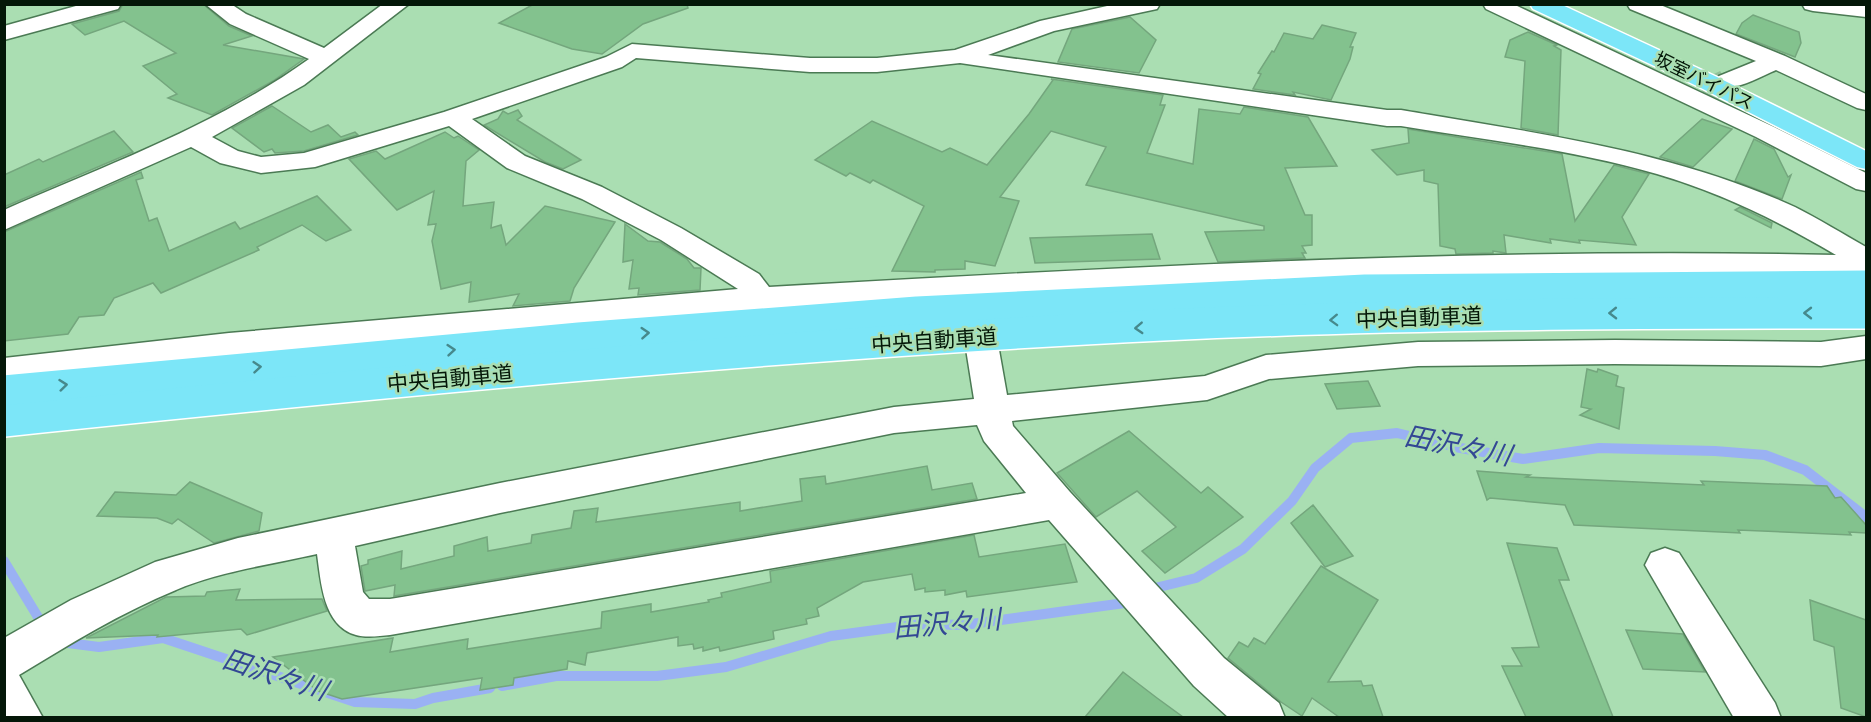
<svg xmlns="http://www.w3.org/2000/svg" width="1871" height="722" viewBox="0 0 1871 722" font-family="'IBM Plex Sans','Noto Sans JP',sans-serif">
  <style>
    .lines { fill: none; stroke-linecap: round; stroke-linejoin: round }
    .stream { stroke: #9ab1f3; stroke-width: 10 }
    .building { fill: #83c28e; stroke: #74a67d; stroke-width: 1.5 }
    .street-tunnel { stroke: #91c098; stroke-width: 25; stroke-dasharray: 25 12; stroke-linecap: butt }
    .street-casing { stroke: #4b7a54; stroke-width: 3 }
    .secondary-casing { stroke: #4b7a54; stroke-width: 3 }
    .highway-casing { stroke: #fff; stroke-width: 3 }
    .street { fill: #fff; fill-rule: evenodd }
    .secondary { fill: #fff; fill-rule: evenodd }
    .highway { fill: #7ce6f8; fill-rule: evenodd }
    .highway-bridge-casing { stroke: #fff; stroke-width: 34; stroke-linecap: butt }
    .highway-bridge { stroke: #7ce6f8; stroke-width: 31 }
    .oneway { stroke: #46898c }
    .labels { text-anchor: middle; stroke-width: 5; stroke-linejoin: round; paint-order: stroke }
    .far-street-label { font-size: 18px; fill: #041708; stroke: #aadeb2 }
    .street-label { font-size: 21px; fill: #041708; stroke: #aadeb2 }
    .near-water-label { font-size: 27px; font-style: italic; fill: #334794; stroke: #aadeb2 }
  </style>
  <rect width="100%" height="100%" fill="#aadeb2"/>
  <g class="lines">
    <g class="stream">
      <path d="M4,561l40,66"/>
      <path d="M1152,593l3,-5 41,-10 47,-29 49,-48 23,-33 36,-30 46,-5 58,14 68,12 76,-11 116,3 50,4 40,15 61,47"/>
      <path d="M60,642l39,5 64,-9 192,64 60,2 18,-6 57,-10"/>
      <path d="M502,686l54,-10h101l69,-9 105,-31 89,-12 44,1 168,-23"/>
    </g>
  </g>
  <g class="building">
    <path d="M123,4h80l26,22 23,10 -29,9 81,14 -31,22 -61,34 -44,-17 9,-4 -34,-28 33,-13 -52,-32 -39,14 -13,-11 47,-13z"/>
    <path d="M534,4h153l1,4 -45,16 -41,30 -30,-5 -73,-26z"/>
    <path d="M1753,15l46,17 2,11 -6,14 -59,-23 6,-11z"/>
    <path d="M1130,17l26,23 -17,33 -81,-11 14,-33z"/>
    <path d="M1322,25l34,8 -6,14h3l-3,12 -19,41 -38,-8 2,3 -42,-6 8,-15 -3,-1 14,-22 2,1 10,-19 29,6z"/>
    <path d="M1528,32l29,13 -3,1 7,4 -3,85 -37,-7 4,-67 -20,-4 5,-17z"/>
    <path d="M1051,79l112,16 -3,10h5l-18,48 46,11 6,-55 41,5 4,-7 64,10 29,49 -52,2 20,47h7v30l-10,1 4,7h-4l3,5 -87,4 -13,-30 59,-2v-4l-178,-41 20,-38 -55,-16 -51,66 19,4 -24,65 -30,-5v8l-30,1v2l-43,-1 32,-65 -51,-26 -3,3 -20,-10 -4,3 -31,-16 57,-39 70,31 8,-4 37,17 42,-51 24,-34z"/>
    <path d="M272,106l39,26 17,-7 13,12 14,-5 3,3 -54,16 -29,2 -3,-4 -8,3 -32,-24z"/>
    <path d="M518,110l4,6 -5,4 64,40 -18,9 -18,-7 -61,-37 14,-6 5,-8 5,3z"/>
    <path d="M1702,119l30,10 -39,38 -33,-10z"/>
    <path d="M1408,129l154,25 13,67 39,-56 35,9 -27,43 14,28 -57,-5 1,3 -30,-4 1,4 -47,-8 2,18 -13,-2v2l-37,1 -1,-5 -15,-3 -2,-62 -14,-3v-11l-27,5 -25,-25 37,-7z"/>
    <path d="M114,131l19,21 -129,55v-32l35,-16 4,3z"/>
    <path d="M445,132l9,6 4,-2 21,14 -13,11 -3,45 31,-4 -3,26 10,-3 5,20 39,-39 70,16 -41,66 -4,13 -57,5 6,-12 -50,8 2,-20 -30,7 -9,-48 4,-17 -8,1 6,-34 -37,19 -48,-51 27,-8 9,8z"/>
    <path d="M1754,139l20,10 14,28 3,-2 -9,24 -47,-18z"/>
    <path d="M141,172l2,6 -7,2 13,41 8,-3 12,33 66,-29 5,7 77,-33 34,34 -25,11 -24,-16 -45,22 2,3 -98,43 -8,-10 -39,15 -10,17 -25,2 -11,17 -64,7v-109z"/>
    <path d="M1740,207l32,16 -1,5 -36,-18z"/>
    <path d="M625,224l23,17 12,1 27,17 7,9h7l-1,22 -62,5 1,-7 -10,1 4,-29 -10,2z"/>
    <path d="M1152,234l8,25 -125,4 -5,-25z"/>
    <path d="M1587,369l10,3 1,-3 20,7 -2,10 8,2 -5,41 -39,-14 11,-6 -10,-2z"/>
    <path d="M1368,381l12,25 -43,3 -12,-25z"/>
    <path d="M1129,431l72,62 7,-6 35,30 -78,56 -23,-22 34,-24 -39,-36 -41,26 -39,-44z"/>
    <path d="M927,466l5,24 40,-7 5,16 -583,97 1,-11 -30,6 -4,-25 7,-2v-4l34,-9 -1,18 53,-13v-10l33,-9 1,14 43,-8 1,-8 39,-7 3,-17 24,-3 -2,14 144,-20v9l62,-10 -2,-22 25,-3 1,8z"/>
    <path d="M1477,471l53,4 -4,2 178,8 -3,-4 126,5 8,12 6,-1 25,28v8l-17,-1 2,3 -113,-5 2,3 -166,-8 -9,-20 -75,-7 -3,2z"/>
    <path d="M190,482l72,31 -3,18 -45,12 -36,-24 -6,5 -15,-6 -60,-2 18,-24 61,3z"/>
    <path d="M1313,505l40,51 -28,11 -34,-44z"/>
    <path d="M974,535l5,22 86,-13 12,38 -110,15 -1,-6 -21,4v-5l-20,2v-4l-10,2 -3,-16 -49,8 -46,26 2,8 -13,3 1,5 -34,7 1,8 -54,12 -1,-4 -16,4v-4l-9,2 -1,-5 -15,2v-9l-91,16 -2,12 -17,-4 -1,8 -53,9 -1,7 -33,5 2,-12 -140,21 -24,-8 -45,-34 120,-19 -3,14 78,-13 -1,10 134,-21 1,-16 49,-8v8l58,-10 -1,-2 14,-3 -1,-4 50,-11 -1,-11z"/>
    <path d="M1507,543l50,5 12,32h-10l54,137h-87l-24,-51h20l-10,-18 27,-1z"/>
    <path d="M1321,566l57,34 -50,82 33,-1 2,5 9,-1 11,32h-44l-27,-19 -10,18 -21,-14 -53,-44 11,-16 9,5 6,-9 11,6z"/>
    <path d="M240,589l-4,11 86,-1 5,12 -80,24 -6,-6 -84,8 1,-2 -72,3 80,-41 39,-1 2,-4z"/>
    <path d="M1810,600l56,20v97l-25,-9 -7,-61 -20,-7z"/>
    <path d="M1626,630l57,4 22,38 -62,-3z"/>
    <path d="M1123,672l34,26 26,19h-98z"/>
  </g>
  <g class="lines">
    <path class="street-tunnel" d="M1703,93l25,-12"/>
    <g class="street-casing">
      <g id="street">
        <path d="M83,4h38l-3,5 -114,31v-14z"/>
        <path d="M205,4h26l15,10 78,34 59,-44h26l-105,81 -92,52 26,14 23,6 43,-4 140,-41 162,-55 26,-13 178,14h67l78,-8 85,-29 76,-17h44l-3,5 -103,22 -66,24 399,55h14c134,23 269,40 394,97 24,12 48,27 71,40v29l-166,-4 -288,5 -432,19 6,1 5,8 16,90 198,-19 61,-21 152,-13 197,-2 206,2 45,-6v23l-45,7 -206,-2 -197,2 -149,13 -62,21 -195,21 1,5 57,66 154,166 55,45 6,15h-56l-35,-32 -145,-166 -659,115c-10,1 -24,3 -34,0 -33,-9 -35,-53 -39,-81 -44,10 -100,18 -141,36 -56,23 -106,54 -157,85l-15,5v-42l67,-38 84,-38 83,-24 262,-55 394,-76 80,-8 -15,-94 5,-8 4,-1c-322,19 -643,50 -964,86v-24l225,-25 509,-44 -77,-49 -79,-41 -75,-31 -58,-42 -134,41 -54,6 -41,-10 -29,-16 -187,83v-20c103,-45 213,-85 305,-151l-79,-35zM636,58l174,14h67l83,-9 427,63h14c85,14 173,24 256,48 65,19 121,47 179,81 -356,-8 -712,12 -1067,32l-10,-13 -78,-46 -79,-41 -77,-31 -53,-37 150,-52zM977,425l7,16 42,52 -636,106h-21l-6,-7 -8,-46 145,-33 394,-80z"/>
        <path d="M1483,4h30l261,123 92,46v18l-10,-2 -100,-52 -270,-128z"/>
        <path d="M1627,4h31l127,52 81,38v16l-9,-2 -81,-38c-17,7 -38,21 -57,16l-3,-5 3,-5 37,-15 -126,-52z"/>
        <path d="M1802,4h64v13l-53,-6 -8,-2z"/>
        <path d="M1665,548l14,5 96,150 6,15h-47l-89,-153 6,-12z"/>
      </g>
    </g>
    <g class="secondary-casing">
      <path id="secondary" d="M4,669l15,6 24,43h-39z"/>
    </g>
    <g class="highway-casing">
      <path id="highway" d="M1530,4h30l157,73 149,74v18l-9,-2 -158,-80 -166,-78z"/>
    </g>
    <use href="#street" class="street"/>
    <use href="#secondary" class="secondary"/>
    <use href="#highway" class="highway"/>
    <g class="highway-bridge-casing">
      <g id="highway-bridge">
        <path d="M4,391l575,-53 338,-26 448,-22 501,-4"/>
        <path d="M4,421c385,-40 772,-77 1159,-96 234,-11 469,-12 703,-12"/>
      </g>
    </g>
    <use href="#highway-bridge" class="highway-bridge"/>
  </g>
  <defs><path id="oneway-chevron" d="M-2-3.5L2.5 0L-2 3.5" fill="none" stroke-width="1.6" stroke-linecap="round" stroke-linejoin="round" transform="scale(1.5)"/></defs>
  <g class="oneway">
    <use href="#oneway-chevron" transform="translate(1613 313) rotate(179)"/>
    <use href="#oneway-chevron" transform="translate(1808 313) rotate(-180)"/>
    <use href="#oneway-chevron" transform="translate(1334 320) rotate(178)"/>
    <use href="#oneway-chevron" transform="translate(1139 328) rotate(177)"/>
    <use href="#oneway-chevron" transform="translate(645 333) rotate(-4)"/>
    <use href="#oneway-chevron" transform="translate(451 350) rotate(-5)"/>
    <use href="#oneway-chevron" transform="translate(257 367) rotate(-5)"/>
    <use href="#oneway-chevron" transform="translate(63 385) rotate(-6)"/>
  </g>
  <g class="labels">
    <g class="far-street-label">
      <text transform="translate(1704 81) rotate(26)" y="6">坂室バイパス</text>
    </g>
    <g class="street-label">
      <text transform="translate(1419 318) rotate(-2)" y="7">中央自動車道</text>
      <text transform="translate(934 341) rotate(-4)" y="7">中央自動車道</text>
      <text transform="translate(450 379) rotate(-5)" y="7">中央自動車道</text>
    </g>
    <g class="near-water-label">
      <text transform="translate(1458 446) rotate(11)" y="9">田沢々川</text>
      <text transform="translate(947 624) rotate(-5)" y="9">田沢々川</text>
      <text transform="translate(275 675) rotate(18)" y="9">田沢々川</text>
    </g>
  </g>
  <rect width="1871" height="722" fill="none" stroke="#041708" stroke-width="12"/>
</svg>
